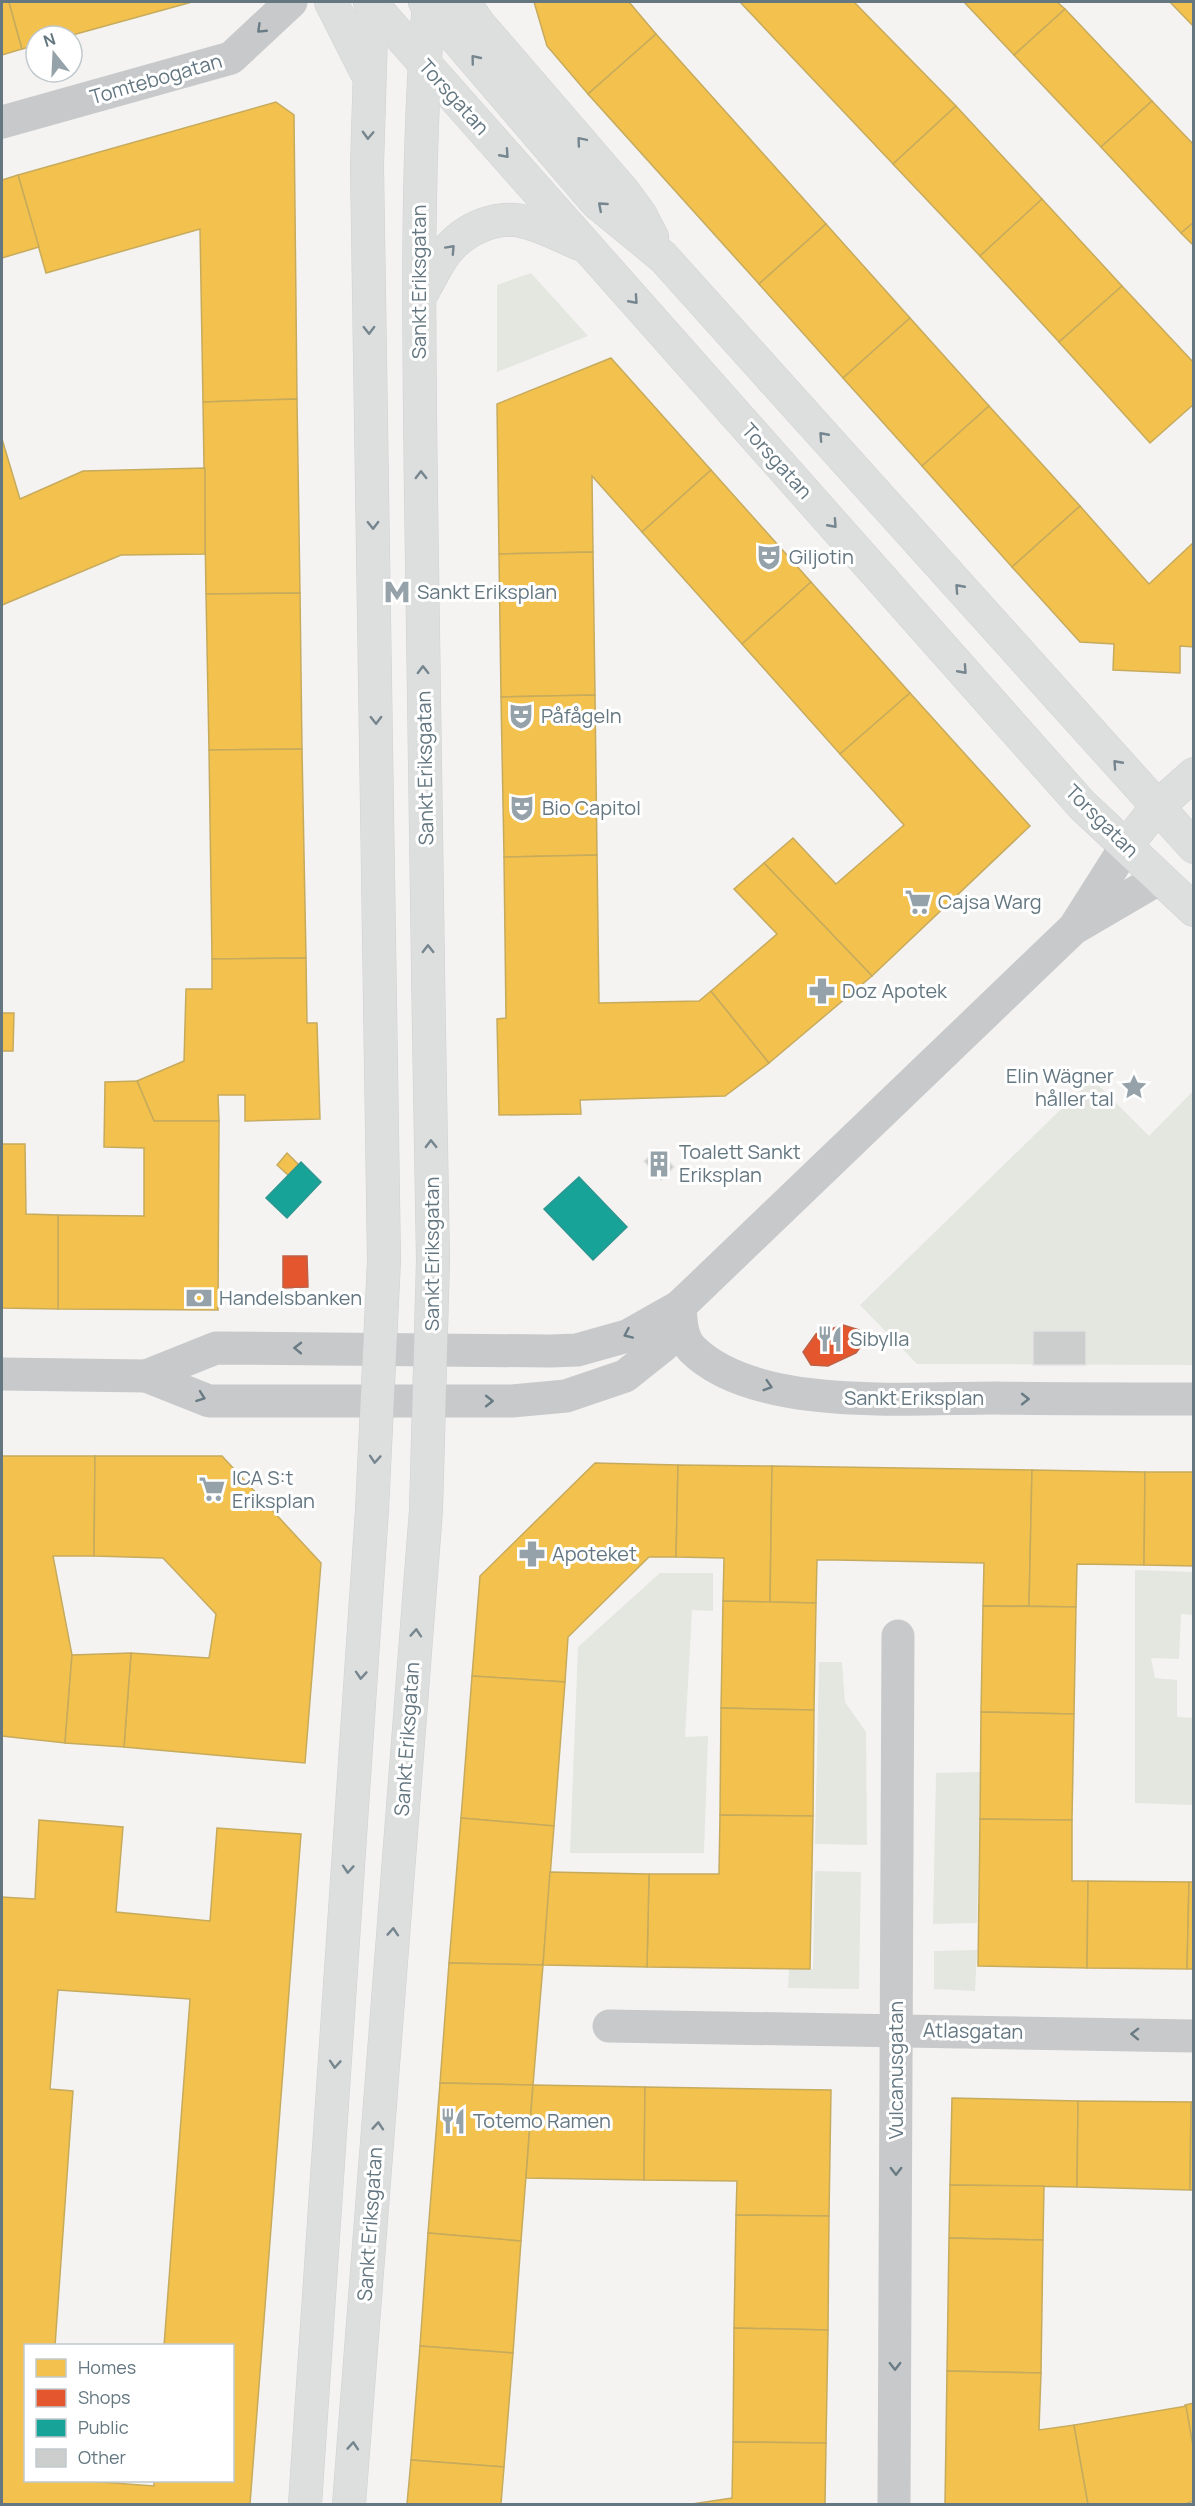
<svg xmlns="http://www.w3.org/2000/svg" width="1195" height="2506" viewBox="0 0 1195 2506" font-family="Manrope,sans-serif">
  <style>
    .green { fill: #e4e6e0 }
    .homes { fill: #f2c14e; stroke: #c7ab5d; stroke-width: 1.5; fill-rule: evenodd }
    .shops { fill: #e4572e; stroke: #be6147; stroke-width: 1.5 }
    .public { fill: #17a398; stroke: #2e9691; stroke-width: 1.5 }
    .building { fill: #cccdcd; stroke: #e3e2e2; stroke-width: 1.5 }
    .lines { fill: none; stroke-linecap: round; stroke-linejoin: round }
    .secondary-casing { stroke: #d0d1d2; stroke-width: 34 }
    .minor { stroke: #c8c9ca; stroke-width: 33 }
    .secondary { stroke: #dddede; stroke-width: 33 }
    .oneway { stroke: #697b85 }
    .oneway2 { stroke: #76868f }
    .labels { text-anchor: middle; stroke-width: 6; stroke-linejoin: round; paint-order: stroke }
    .street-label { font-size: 20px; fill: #647781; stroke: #fff }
    .poi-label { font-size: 20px; fill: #647781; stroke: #fff; text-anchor: start }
  </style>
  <rect width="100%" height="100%" fill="#f4f3f2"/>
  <g class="green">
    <path d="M531,273l57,63 -91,36v-87z"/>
    <path d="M1092,1079l57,57 44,-45v274l-276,-1 -57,-59z"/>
    <path d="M1135,1570l58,2v43l-12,-1 -2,45 -28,-1 4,20 22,2v37l16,1v87l-58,-2z"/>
    <path d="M660,1573h53v38l-21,-1 -7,127 23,-1 -4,117h-134l8,-206z"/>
    <path d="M819,1662h23l3,40 21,30 1,113 -52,-1z"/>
    <path d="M980,1772l-3,151 -44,1 3,-151z"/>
    <path d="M815,1871l46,1 -2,117 -71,-1 1,-19h24z"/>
    <path d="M977,1950l-2,41 -41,-2v-38z"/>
  </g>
  <g class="homes">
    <path d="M2,2h7l13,47 -20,6z"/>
    <path d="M9,2h183l-123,34h-33v9l-14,4z"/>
    <path d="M534,2h95l27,32 -68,60 -41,-48z"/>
    <path d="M740,2h114l102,104 -63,58z"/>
    <path d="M964,2h93l8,7 -51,46z"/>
    <path d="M1170,2h24v25z"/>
    <path d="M1065,9l87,92 -51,46 -87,-92z"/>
    <path d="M656,34l170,190 -67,60 -171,-190z"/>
    <path d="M1152,101l42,44v77l-13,11 -80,-86z"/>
    <path d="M276,102l18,13 3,284 -94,3 -3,-173 -154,44 -28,-98z"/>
    <path d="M956,106l86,93 -62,57 -87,-92z"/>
    <path d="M18,175l21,72 -37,11v-78z"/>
    <path d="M1042,199l80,87 -63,56 -79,-86z"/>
    <path d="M1194,222v24l-13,-13z"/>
    <path d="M826,224l84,94 -67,60 -84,-94z"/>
    <path d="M1122,286l72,77v41l-44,39 -91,-101z"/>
    <path d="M910,318l79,88 -67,60 -79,-88z"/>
    <path d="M611,358l100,112 -69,62 -50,-56 1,76 -94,2 -2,-150z"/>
    <path d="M297,399l3,194 -94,1 -3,-192z"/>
    <path d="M989,406l91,100 -68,61 -90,-101z"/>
    <path d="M2,439l18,60 63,-28 122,-3v86l-84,1 -119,50z"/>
    <path d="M711,470l100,112 -69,62 -100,-112z"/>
    <path d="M1080,506l69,78 45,-42v105l-14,-1v27l-67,-3 1,-26 -34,-2 -68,-75z"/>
    <path d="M593,552l2,143 -94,2 -2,-143z"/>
    <path d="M811,582l99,111 -70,61 -98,-110z"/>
    <path d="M300,593l2,156 -93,1 -3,-156z"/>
    <path d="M910,693l120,133 -158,150 -108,-113 29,-25 43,46 68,-59 -64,-71z"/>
    <path d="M595,695l2,160 -93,2 -3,-160z"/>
    <path d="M302,749l4,209 -94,1 -3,-209z"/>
    <path d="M597,855l2,148 100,-2 12,-10 58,72 -44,33 -145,4 1,14 -82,1 -2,-96 9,-1 -2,-161z"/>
    <path d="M764,863l108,113 -103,87 -58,-72 66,-57 -43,-45z"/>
    <path d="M306,958l1,65h10l3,96 -75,2v-26h-27l1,26h-65l-17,-40 47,-20 2,-72h26v-30z"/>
    <path d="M2,1013h12l-1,38h-11z"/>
    <path d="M137,1081l17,40h65l-1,189 -160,-1v-94l86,1v-68l-40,-1 1,-65z"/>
    <path d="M2,1144h23l1,70 32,1v94l-56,-1z"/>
    <path d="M287,1153l12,12 -11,10 -11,-10z"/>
    <path d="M2,1456h93l-1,100h-41l19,99 -7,88 -63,-7z"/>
    <path d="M95,1456h127l99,107 -16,200 -181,-16 7,-94 78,5 7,-44 -53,-56 -69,-2z"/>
    <path d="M595,1463l83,2 -2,92h-27l-81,80 -3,45 -93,-6 8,-100z"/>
    <path d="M678,1465l94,1 -2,136 -47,-1 1,-43 -48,-1z"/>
    <path d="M772,1466l260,4 -3,136h-46l1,-43 -148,-3h-19l-1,43 -46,-1z"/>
    <path d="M1032,1470l113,2 -1,93 -67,-1 -1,43 -47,-1z"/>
    <path d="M1145,1472h49v94l-50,-1z"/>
    <path d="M723,1601l93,2 -2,107 -93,-2z"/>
    <path d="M983,1606l93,1 -2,107 -93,-2z"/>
    <path d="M131,1653l-7,94 -59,-4 7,-88z"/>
    <path d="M472,1676l93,6 -11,144 -93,-8z"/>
    <path d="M721,1708l93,2 -1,106 -93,-1z"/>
    <path d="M981,1712l93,2 -2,106 -92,-1z"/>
    <path d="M720,1815l93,1 -3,153 -163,-2 2,-93h70z"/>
    <path d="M461,1818l93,8 -11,139 -94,-2z"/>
    <path d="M980,1819l92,1v61h16l-1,87 -109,-2z"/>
    <path d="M39,1820l84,7 -7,85 94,9 7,-93 84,6 -51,670h-248v-607l33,2zM58,1990l132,9 -26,347h68v134h-78v6l-81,-6h-47v-134h29l18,-255 -23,-2z"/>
    <path d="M550,1872l99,2 -2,93 -104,-2z"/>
    <path d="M1088,1881l101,1 -2,87 -100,-1z"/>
    <path d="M1189,1882h5v87h-7z"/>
    <path d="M449,1963l94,2 -10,120 -93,-2z"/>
    <path d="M440,2083l93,2 -12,156 -93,-8z"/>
    <path d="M533,2085l112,2 -1,93 -118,-2z"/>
    <path d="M645,2087l186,3 -2,126 -93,-1 1,-34 -93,-1z"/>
    <path d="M952,2098l126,3 -1,86 -127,-2z"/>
    <path d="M1078,2101l113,1 -1,88 -113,-3z"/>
    <path d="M1191,2102h3v88h-4z"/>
    <path d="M950,2185l94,1 -1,54 -94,-2z"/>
    <path d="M736,2215l93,1 -1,114 -94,-2z"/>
    <path d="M428,2233l93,8 -8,112 -93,-7z"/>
    <path d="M949,2238l94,2 -2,133 -94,-2z"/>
    <path d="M734,2328l94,2 -2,113 -93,-1z"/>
    <path d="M420,2346l93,7 -9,114 -93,-7z"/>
    <path d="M947,2371l94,2 -2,57 35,-5 14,79h-143z"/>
    <path d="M1194,2403v49l-9,-47z"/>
    <path d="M1186,2406l8,46v49l-9,3h-97l-14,-79z"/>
    <path d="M733,2442l93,1 -1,61h-133l40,-6z"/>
    <path d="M411,2460l93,7 -3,37h-94z"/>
  </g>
  <g class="shops">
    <path d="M283,1256h24l1,31 -25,1z"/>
    <path d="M843,1325l16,5 6,11 -9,12 -28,13 -17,-1 -8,-13 13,-18z"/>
  </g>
  <g class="public">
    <path d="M301,1162l20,20 -34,36 -21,-20z"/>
    <path d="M579,1177l48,50 -34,33 -49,-51z"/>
  </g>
  <g class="building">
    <path d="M658,1149l16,18 -13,13 -17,-19z"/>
    <rect x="1033" y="1331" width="53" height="34"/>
  </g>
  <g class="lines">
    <g class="secondary-casing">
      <g id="secondary">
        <path d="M331,2l36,71"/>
        <path d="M370,2l712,803 112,105"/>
        <path d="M425,2l171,200 67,55 531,590"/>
        <path d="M464,2l14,21 145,168 17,23 12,23"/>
        <path d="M420,296c9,-14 16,-31 26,-44 19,-24 53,-39 83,-29 17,5 34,14 51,21"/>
        <path d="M1126,846l30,-38 38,-34"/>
        <path d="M305,2504l67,-994 12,-250 -17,-1095 5,-163"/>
        <path d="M349,2504l77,-994 7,-250c-4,-255 -10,-510 -12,-765 -2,-165 -5,-329 8,-493"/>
      </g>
    </g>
    <g class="minor">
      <path d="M2,122l229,-64 60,-56"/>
      <path d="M1078,926l82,-48"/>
      <path d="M680,1306c1,14 1,32 12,43 63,63 218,49 302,49 66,1 133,1 200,1"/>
      <path d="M2,1374l144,2 63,25h303l54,-5 59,-20 39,-31 16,-39"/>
      <path d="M146,1376l70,-28 335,3 26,-1 50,-14 53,-30 394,-378 52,-82"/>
      <path d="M609,2026l585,10"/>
      <path d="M894,2504l4,-868"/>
    </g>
    <use href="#secondary" class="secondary"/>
  </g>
  <defs><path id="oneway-chevron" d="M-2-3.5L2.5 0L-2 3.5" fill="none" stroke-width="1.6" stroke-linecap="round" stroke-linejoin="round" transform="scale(1.5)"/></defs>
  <g class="oneway">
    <use href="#oneway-chevron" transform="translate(261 29) rotate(136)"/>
    <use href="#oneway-chevron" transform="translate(628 1334) rotate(156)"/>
    <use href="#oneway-chevron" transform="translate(298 1348) rotate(-179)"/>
    <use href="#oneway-chevron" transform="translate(768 1386) rotate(17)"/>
    <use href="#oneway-chevron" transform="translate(201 1397) rotate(20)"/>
    <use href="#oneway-chevron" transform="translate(1025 1399)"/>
    <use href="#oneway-chevron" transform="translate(489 1401)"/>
    <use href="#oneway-chevron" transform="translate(1135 2034) rotate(-179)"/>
    <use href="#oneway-chevron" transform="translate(896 2171) rotate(90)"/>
    <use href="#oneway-chevron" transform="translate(895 2366) rotate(90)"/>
  </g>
  <g class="oneway2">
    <use href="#oneway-chevron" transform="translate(475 59) rotate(-129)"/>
    <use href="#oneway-chevron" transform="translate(368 135) rotate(92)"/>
    <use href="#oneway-chevron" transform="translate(581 141) rotate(-130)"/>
    <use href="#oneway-chevron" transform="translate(505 154) rotate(48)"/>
    <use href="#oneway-chevron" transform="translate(602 206) rotate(-139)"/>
    <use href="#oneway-chevron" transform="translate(451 249) rotate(-47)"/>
    <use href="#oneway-chevron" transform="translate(634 300) rotate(48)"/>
    <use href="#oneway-chevron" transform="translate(369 330) rotate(89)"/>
    <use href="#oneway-chevron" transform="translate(823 436) rotate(-132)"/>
    <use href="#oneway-chevron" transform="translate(421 475) rotate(-90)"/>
    <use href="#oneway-chevron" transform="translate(833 524) rotate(48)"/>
    <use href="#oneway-chevron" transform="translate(373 525) rotate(89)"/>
    <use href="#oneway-chevron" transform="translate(959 588) rotate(-132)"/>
    <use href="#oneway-chevron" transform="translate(423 670) rotate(-91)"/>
    <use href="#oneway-chevron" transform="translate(963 670) rotate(48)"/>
    <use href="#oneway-chevron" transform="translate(376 720) rotate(89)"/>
    <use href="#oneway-chevron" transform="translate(1117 764) rotate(-132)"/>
    <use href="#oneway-chevron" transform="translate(428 949) rotate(-91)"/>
    <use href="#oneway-chevron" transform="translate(431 1144) rotate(-91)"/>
    <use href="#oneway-chevron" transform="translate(375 1459) rotate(94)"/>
    <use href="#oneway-chevron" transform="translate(416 1633) rotate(-86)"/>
    <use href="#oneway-chevron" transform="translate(361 1675) rotate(94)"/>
    <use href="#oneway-chevron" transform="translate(348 1869) rotate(94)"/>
    <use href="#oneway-chevron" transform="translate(393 1932) rotate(-86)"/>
    <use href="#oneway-chevron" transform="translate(335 2064) rotate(94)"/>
    <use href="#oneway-chevron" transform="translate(378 2126) rotate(-86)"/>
    <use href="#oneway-chevron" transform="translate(353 2446) rotate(-86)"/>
  </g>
  <defs>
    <g id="theatre-bare" transform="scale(2.07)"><path d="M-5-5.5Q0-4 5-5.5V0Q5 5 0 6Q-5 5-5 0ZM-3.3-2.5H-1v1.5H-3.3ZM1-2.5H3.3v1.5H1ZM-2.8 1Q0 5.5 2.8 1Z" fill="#96a2a9" stroke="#fff" stroke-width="2.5" paint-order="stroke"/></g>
    <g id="metro-bare" transform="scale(2.07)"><path d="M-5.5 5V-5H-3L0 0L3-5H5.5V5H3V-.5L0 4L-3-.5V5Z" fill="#96a2a9" stroke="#fff" stroke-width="2.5" paint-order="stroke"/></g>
    <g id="supermarket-bare" transform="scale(2.07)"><path d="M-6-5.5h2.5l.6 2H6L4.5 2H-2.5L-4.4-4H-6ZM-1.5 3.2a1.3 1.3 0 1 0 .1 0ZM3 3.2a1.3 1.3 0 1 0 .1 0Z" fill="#96a2a9" stroke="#fff" stroke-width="2.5" paint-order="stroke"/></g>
    <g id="pharmacy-bare" transform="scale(2.07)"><path d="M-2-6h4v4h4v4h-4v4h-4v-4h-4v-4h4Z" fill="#96a2a9" stroke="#fff" stroke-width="2.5" paint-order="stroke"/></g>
    <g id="sight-bare" transform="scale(2.07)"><path d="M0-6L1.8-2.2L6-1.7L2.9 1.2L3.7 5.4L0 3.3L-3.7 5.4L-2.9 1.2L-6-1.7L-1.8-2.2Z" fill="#96a2a9" stroke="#fff" stroke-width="2.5" paint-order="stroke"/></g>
    <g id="building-bare" transform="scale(2.07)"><path d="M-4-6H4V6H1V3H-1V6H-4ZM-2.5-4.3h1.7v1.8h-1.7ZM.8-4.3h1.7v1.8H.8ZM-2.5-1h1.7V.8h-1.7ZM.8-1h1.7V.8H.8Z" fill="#96a2a9" stroke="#fff" stroke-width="2.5" paint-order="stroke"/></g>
    <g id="bank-bare" transform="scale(2.07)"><path d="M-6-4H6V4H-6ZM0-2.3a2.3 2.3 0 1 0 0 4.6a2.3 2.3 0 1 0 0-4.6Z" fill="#96a2a9" stroke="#fff" stroke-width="2.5" paint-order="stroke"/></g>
    <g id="restaurant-bare" transform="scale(2.07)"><path d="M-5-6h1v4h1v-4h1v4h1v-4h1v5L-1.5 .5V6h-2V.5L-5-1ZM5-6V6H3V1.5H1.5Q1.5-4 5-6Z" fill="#96a2a9" stroke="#fff" stroke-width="2.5" paint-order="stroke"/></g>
  </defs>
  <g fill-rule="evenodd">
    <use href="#theatre-bare" x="769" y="557"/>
    <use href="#metro-bare" x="397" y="592"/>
    <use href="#theatre-bare" x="521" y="716"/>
    <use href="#theatre-bare" x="522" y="808"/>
    <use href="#supermarket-bare" x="918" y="902"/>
    <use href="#pharmacy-bare" x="822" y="991"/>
    <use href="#sight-bare" x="1134" y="1087"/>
    <use href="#building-bare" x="659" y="1164"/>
    <use href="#bank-bare" x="199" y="1298"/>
    <use href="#restaurant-bare" x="830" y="1339"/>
    <use href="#supermarket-bare" x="212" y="1489"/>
    <use href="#pharmacy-bare" x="532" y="1554"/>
    <use href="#restaurant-bare" x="453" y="2121"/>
  </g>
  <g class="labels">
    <g class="street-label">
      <text transform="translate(156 79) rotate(-16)" y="7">Tomtebogatan</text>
      <text transform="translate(454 97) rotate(48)" y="7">Torsgatan</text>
      <text transform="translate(419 282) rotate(-90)" y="7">Sankt Eriksgatan</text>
      <text transform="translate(777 461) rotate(48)" y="7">Torsgatan</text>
      <text transform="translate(425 768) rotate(-91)" y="7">Sankt Eriksgatan</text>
      <text transform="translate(1102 821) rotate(45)" y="7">Torsgatan</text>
      <text transform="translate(432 1254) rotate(-90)" y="7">Sankt Eriksgatan</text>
      <text x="914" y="1405">Sankt Eriksplan</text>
      <text transform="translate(407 1739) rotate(-86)" y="7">Sankt Eriksgatan</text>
      <text transform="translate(973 2031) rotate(1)" y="7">Atlasgatan</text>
      <text transform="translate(896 2070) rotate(-90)" y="7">Vulcanusgatan</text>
      <text transform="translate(370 2224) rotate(-86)" y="7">Sankt Eriksgatan</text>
    </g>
    <g class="poi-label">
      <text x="789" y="564">Giljotin</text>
      <text x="417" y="599">Sankt Eriksplan</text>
      <text x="541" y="723">Påfågeln</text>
      <text x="542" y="815">Bio Capitol</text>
      <text x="938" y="909">Cajsa Warg</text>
      <text x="842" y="998">Doz Apotek</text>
      <text x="1114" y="1083" text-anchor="end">Elin Wägner<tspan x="1114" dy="23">håller tal</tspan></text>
      <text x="679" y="1159">Toalett Sankt<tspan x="679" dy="23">Eriksplan</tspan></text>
      <text x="219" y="1305">Handelsbanken</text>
      <text x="850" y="1346">Sibylla</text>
      <text x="232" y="1485">ICA S:t<tspan x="232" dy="23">Eriksplan</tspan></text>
      <text x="552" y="1561">Apoteket</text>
      <text x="473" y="2128">Totemo Ramen</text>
    </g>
  </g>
  <rect width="1195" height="2506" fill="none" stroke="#647781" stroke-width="6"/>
  <rect x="24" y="2344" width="210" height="138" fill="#ffffff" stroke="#c1c9cd" stroke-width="1.5"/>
  <rect x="36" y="2359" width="30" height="18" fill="#f2c14e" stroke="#c1c9cd" stroke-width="1.5"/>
  <text x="78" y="2374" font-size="18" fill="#647781">Homes</text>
  <rect x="36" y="2389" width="30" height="18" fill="#e4572e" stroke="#c1c9cd" stroke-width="1.5"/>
  <text x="78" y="2404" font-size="18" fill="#647781">Shops</text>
  <rect x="36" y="2419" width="30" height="18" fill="#17a398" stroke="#c1c9cd" stroke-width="1.5"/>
  <text x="78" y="2434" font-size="18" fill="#647781">Public</text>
  <rect x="36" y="2449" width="30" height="18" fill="#cccdcd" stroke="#c1c9cd" stroke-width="1.5"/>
  <text x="78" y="2464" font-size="18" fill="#647781">Other</text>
  <g transform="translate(54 54) rotate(342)"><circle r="28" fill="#ffffff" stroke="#c1c9cd" stroke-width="1.5"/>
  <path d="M0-4.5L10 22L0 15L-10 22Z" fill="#96a2a9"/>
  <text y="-9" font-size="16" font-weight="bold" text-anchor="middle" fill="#647781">N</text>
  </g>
</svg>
